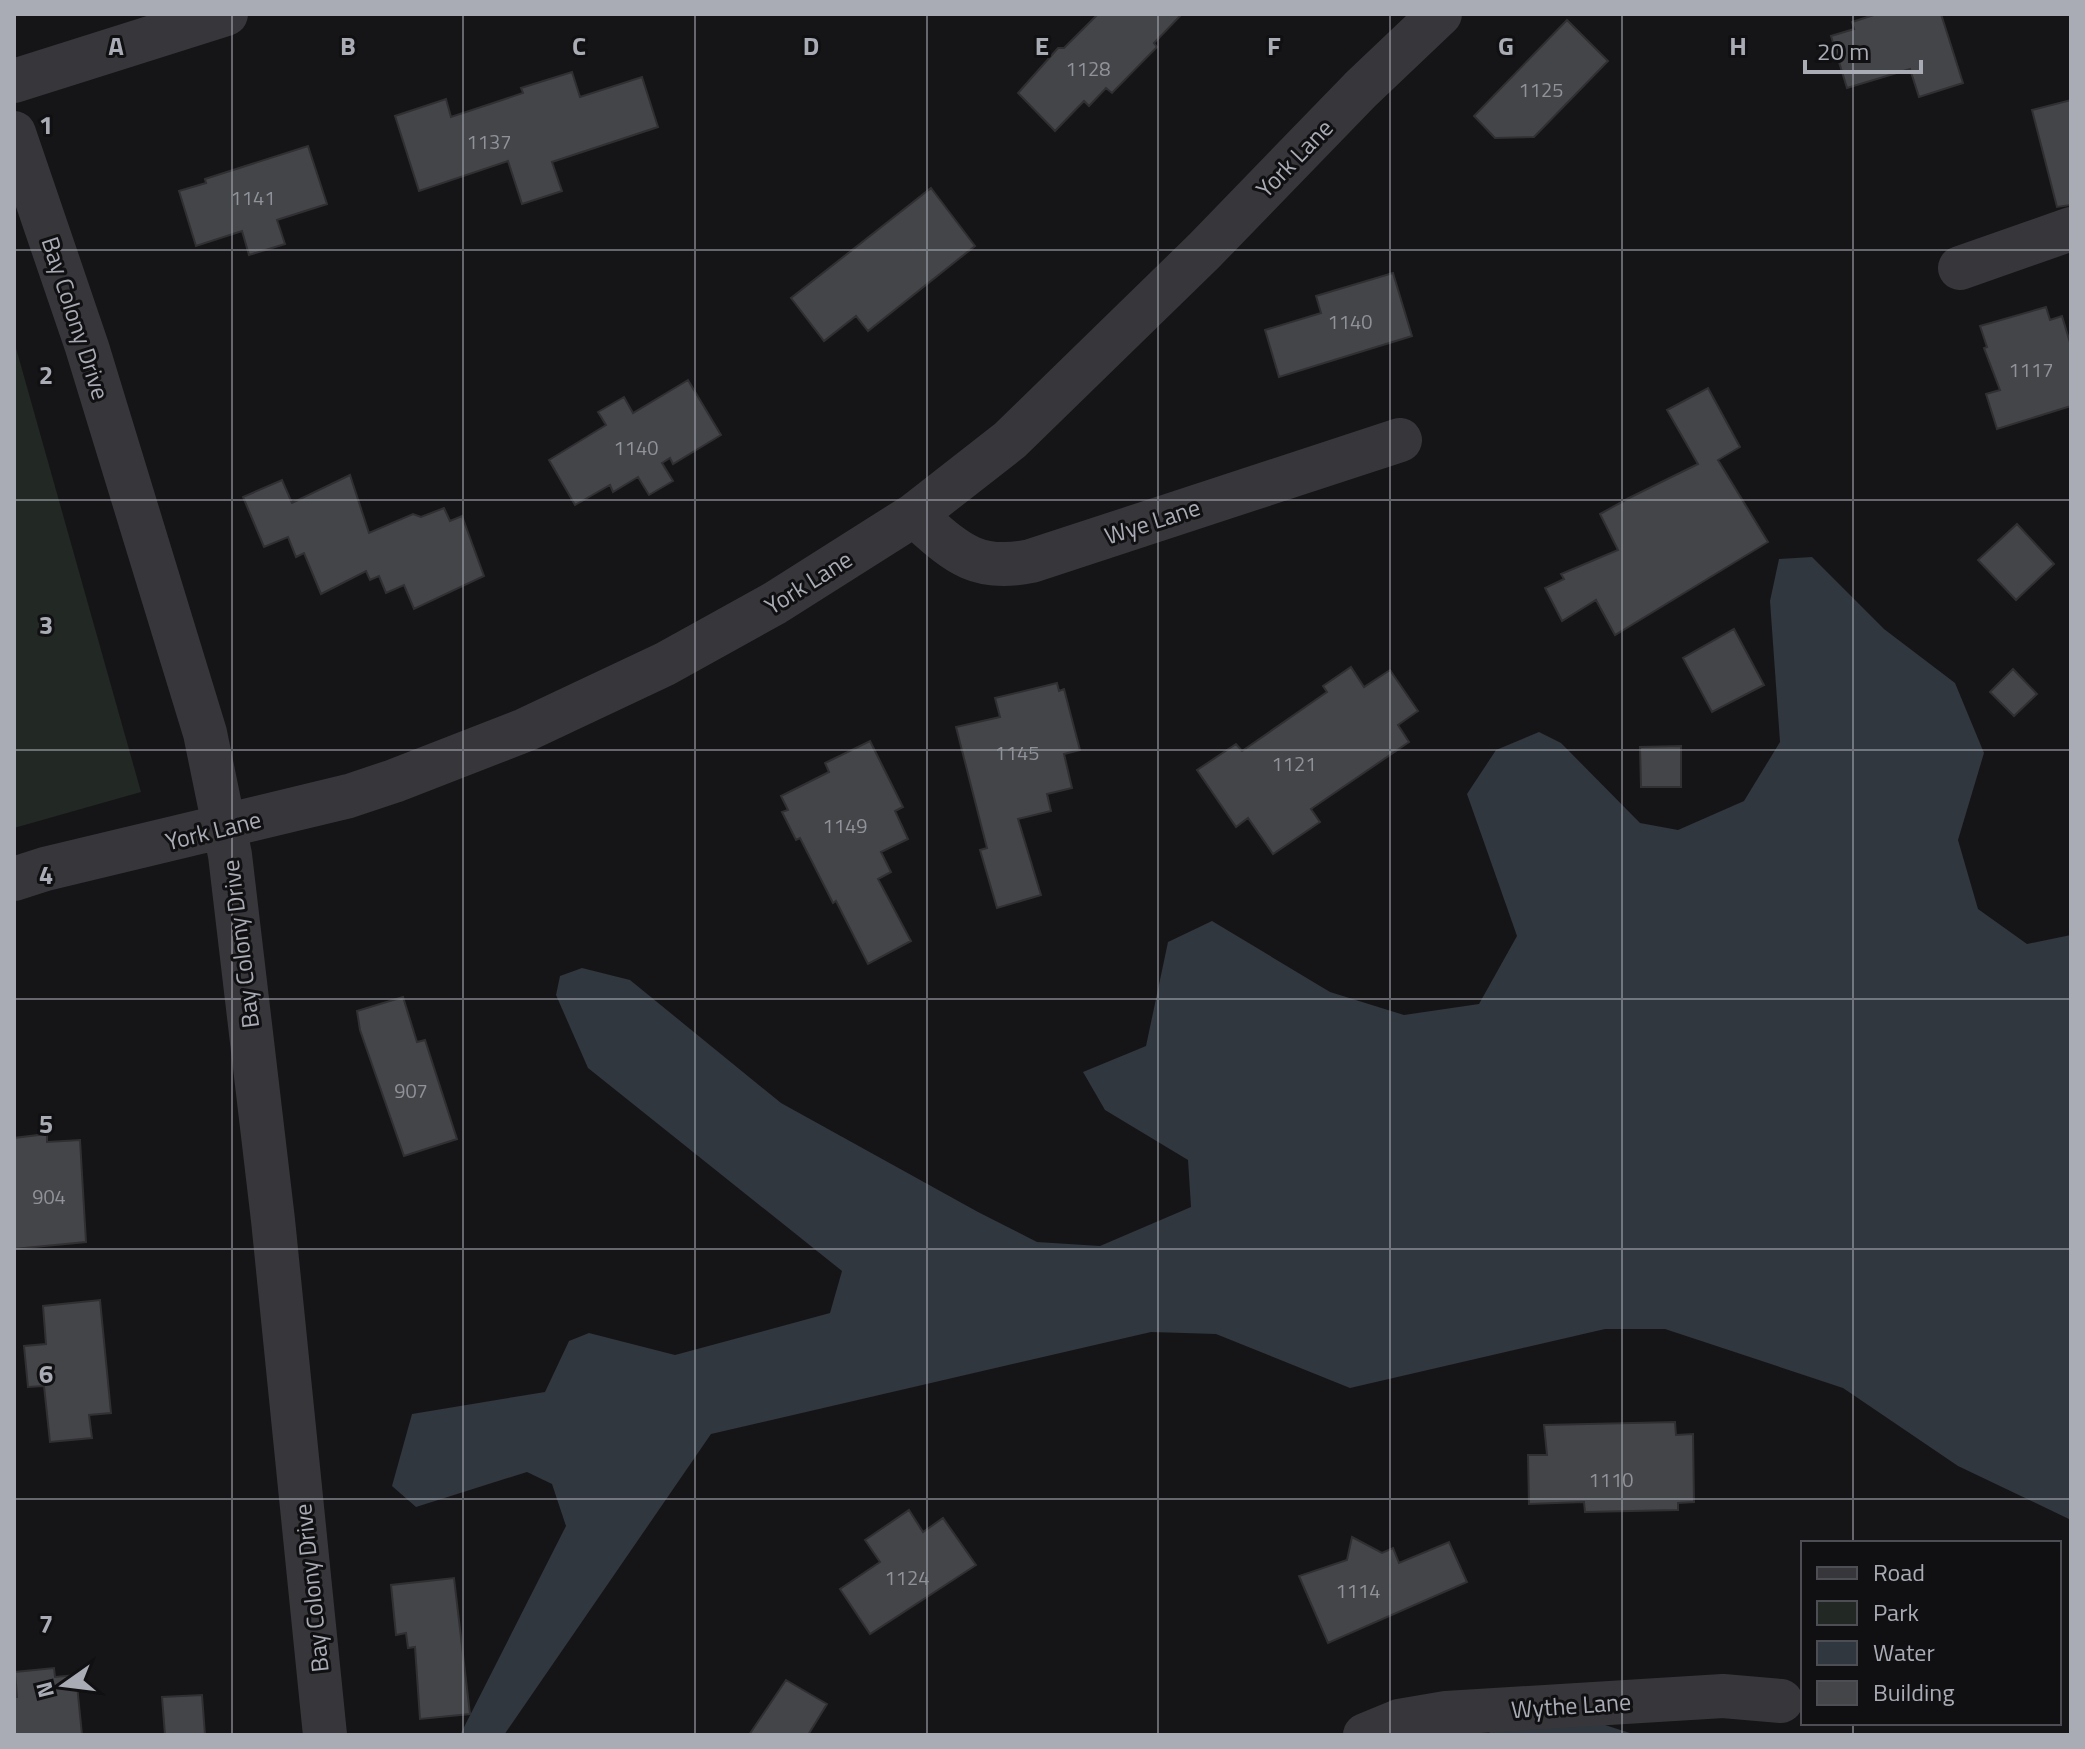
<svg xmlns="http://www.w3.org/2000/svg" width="2085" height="1749" font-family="'Titillium Web',sans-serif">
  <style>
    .green { fill: #222823 }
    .water { fill: #30373e }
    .building { fill: #444549; stroke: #302f32; stroke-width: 2 }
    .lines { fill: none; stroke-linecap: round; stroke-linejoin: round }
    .minor { stroke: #37373b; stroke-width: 44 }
    .grid { fill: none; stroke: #a9acb5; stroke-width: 2; stroke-opacity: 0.55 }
    .labels { text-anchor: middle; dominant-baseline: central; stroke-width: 6; stroke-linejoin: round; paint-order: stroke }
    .number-label { font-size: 20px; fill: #90929a }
    .street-label { font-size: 24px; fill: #a9acb5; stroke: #101012 }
    .grid-label { font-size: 26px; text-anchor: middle; font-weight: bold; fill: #a9acb5; stroke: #101012; stroke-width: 6; stroke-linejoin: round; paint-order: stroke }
  </style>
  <rect width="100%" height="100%" fill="#151517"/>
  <path class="green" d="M 14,341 L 141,792 L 14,828 Z"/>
  <path class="water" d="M 1812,557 L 1884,629 L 1955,683 L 1984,753 L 1958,840 L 1978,909 L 2027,944 L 2071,935 L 2071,1520 L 1958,1466 L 1843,1388 L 1665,1329 L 1605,1329 L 1350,1388 L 1216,1334 L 1151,1332 L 711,1434 L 504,1735 L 460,1735 L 566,1526 L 552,1484 L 527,1472 L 416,1507 L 392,1486 L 412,1414 L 545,1392 L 569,1341 L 589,1333 L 675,1355 L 830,1313 L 842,1271 L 588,1068 L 556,995 L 560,976 L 582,968 L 630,980 L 781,1103 L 978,1212 L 1037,1242 L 1100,1246 L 1191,1207 L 1188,1160 L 1105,1110 L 1083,1072 L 1146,1046 L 1168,942 L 1212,921 L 1330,992 L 1404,1015 L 1479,1004 L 1517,936 L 1467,794 L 1496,750 L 1539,732 L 1561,743 L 1640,823 L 1678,830 L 1744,801 L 1780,742 L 1770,601 L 1779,559 Z
    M 1574,1715 L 1636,1735 L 1488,1735 L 1495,1724 Z"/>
  <path class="building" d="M 1098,14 L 1182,14 L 1154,43 L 1157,47 L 1112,93 L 1106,88 L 1089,106 L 1084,101 L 1055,131 L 1018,93 L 1058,48 L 1064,48 Z
    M 1877,14 L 1941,14 L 1963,83 L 1919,97 L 1910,69 L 1847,88 L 1831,36 L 1854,29 L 1852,22 Z
    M 1567,20 L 1608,61 L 1534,137 L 1495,138 L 1474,116 Z
    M 572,72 L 580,97 L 642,77 L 658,127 L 552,162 L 562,191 L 522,204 L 508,161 L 419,191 L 395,116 L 446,99 L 451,117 L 523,93 L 521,88 Z
    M 2071,100 L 2071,205 L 2057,207 L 2032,110 Z
    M 308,146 L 327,204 L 277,220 L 285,244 L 249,255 L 242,231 L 196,246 L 179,191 L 206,183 L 205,179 Z
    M 931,188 L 975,246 L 868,331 L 856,316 L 824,341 L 791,298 Z
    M 1393,273 L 1412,336 L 1279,377 L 1265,330 L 1321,313 L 1316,296 Z
    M 2046,307 L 2050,320 L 2062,316 L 2071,346 L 2071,406 L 1997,429 L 1986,394 L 2000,390 L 1984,348 L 1987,347 L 1980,326 Z
    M 688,380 L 721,435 L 673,464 L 670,458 L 662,463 L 673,481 L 649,495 L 638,477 L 613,492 L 610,485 L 575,505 L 549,460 L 606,425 L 598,412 L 624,397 L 633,413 Z
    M 1708,388 L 1740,447 L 1718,460 L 1768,542 L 1615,635 L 1596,600 L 1562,621 L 1545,588 L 1564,579 L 1561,574 L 1618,550 L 1600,514 L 1629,498 L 1698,464 L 1667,410 Z
    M 350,475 L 369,533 L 413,514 L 421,517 L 444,508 L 450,521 L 462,516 L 484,576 L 414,609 L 404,585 L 386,593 L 379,576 L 370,580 L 366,571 L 321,594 L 304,553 L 296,557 L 288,537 L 264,547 L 243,497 L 282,480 L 292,503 Z
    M 2017,524 L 2054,564 L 2016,600 L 1978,560 Z
    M 1734,629 L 1764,685 L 1712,712 L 1683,658 Z
    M 1351,667 L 1364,687 L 1390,670 L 1418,711 L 1398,725 L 1409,742 L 1311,809 L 1320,822 L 1273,854 L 1248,818 L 1236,827 L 1197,770 L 1236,744 L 1242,751 L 1327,692 L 1323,686 Z
    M 2013,669 L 2037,694 L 2014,716 L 1990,692 Z
    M 1057,683 L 1059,691 L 1064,689 L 1080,750 L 1064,754 L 1072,788 L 1047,794 L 1051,811 L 1018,819 L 1041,895 L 997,908 L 980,850 L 987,848 L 956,727 L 1000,717 L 995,698 Z
    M 870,741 L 903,807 L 895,811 L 908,839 L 881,852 L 891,872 L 878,879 L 911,941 L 868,964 L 836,901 L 833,903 L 800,838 L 796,840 L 782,812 L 788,810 L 781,796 L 829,772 L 825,763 Z
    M 1681,746 L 1681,787 L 1641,787 L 1640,747 Z
    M 403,997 L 417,1042 L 425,1040 L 457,1139 L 404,1156 L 360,1030 L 357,1011 Z
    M 47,1134 L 47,1142 L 80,1140 L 86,1242 L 14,1249 L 14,1138 Z
    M 100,1300 L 111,1413 L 89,1415 L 92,1438 L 50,1442 L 44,1386 L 28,1387 L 24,1346 L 46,1344 L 43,1306 Z
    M 1675,1422 L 1676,1435 L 1693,1434 L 1694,1502 L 1678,1503 L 1678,1510 L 1585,1512 L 1584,1502 L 1529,1504 L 1528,1455 L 1547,1455 L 1544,1425 Z
    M 909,1510 L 923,1532 L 943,1518 L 976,1565 L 870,1634 L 840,1589 L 880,1562 L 865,1540 Z
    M 1352,1537 L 1382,1553 L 1393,1548 L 1399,1563 L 1449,1542 L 1467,1582 L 1328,1643 L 1299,1576 L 1347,1560 Z
    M 454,1578 L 470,1714 L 420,1719 L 415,1647 L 408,1648 L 406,1633 L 396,1635 L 391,1585 Z
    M 54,1668 L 55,1677 L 76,1675 L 82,1735 L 14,1735 L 14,1697 L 17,1697 L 15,1672 Z
    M 786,1680 L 827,1704 L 808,1735 L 749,1735 Z
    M 202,1695 L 205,1735 L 165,1735 L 162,1697 Z"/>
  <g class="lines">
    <path class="minor" d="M 14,81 L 226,14
      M 14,133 L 87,347 L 205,733 L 230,855 L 273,1220 L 325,1735
      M 1960,268 L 2071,229
      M 914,515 C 954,550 974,573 1031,561 L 1400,440
      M 14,879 L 45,869 L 349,796 L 394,781 L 525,730 L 665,664 L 775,603 L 914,515 L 1010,440 L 1204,251 L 1361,89 L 1440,14
      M 1365,1735 L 1399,1721 L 1446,1713 L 1723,1696 L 1781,1701"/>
  </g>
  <path class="grid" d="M 232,14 L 232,1735M 463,14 L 463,1735M 695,14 L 695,1735M 927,14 L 927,1735M 1158,14 L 1158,1735M 1390,14 L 1390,1735M 1622,14 L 1622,1735M 1853,14 L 1853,1543M 14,250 L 2071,250M 14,500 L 2071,500M 14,750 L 2071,750M 14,999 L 2071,999M 14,1249 L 2071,1249M 14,1499 L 2071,1499M 1853,1723 L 1853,1735"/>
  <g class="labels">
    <g class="number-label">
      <text x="1088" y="68">1128</text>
      <text x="1541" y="89">1125</text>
      <text x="489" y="141">1137</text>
      <text x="253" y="197">1141</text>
      <text x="1350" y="321">1140</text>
      <text x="2031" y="369">1117</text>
      <text x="636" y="447">1140</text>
      <text x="1017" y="752">1145</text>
      <text x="1294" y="763">1121</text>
      <text x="845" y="825">1149</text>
      <text x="411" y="1090">907</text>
      <text x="49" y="1196">904</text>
      <text x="1611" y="1479">1110</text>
      <text x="907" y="1577">1124</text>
      <text x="1358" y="1590">1114</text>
    </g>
    <g class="street-label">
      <text transform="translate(1294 158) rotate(-46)">York Lane</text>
      <text transform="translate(76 318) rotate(72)">Bay Colony Drive</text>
      <text transform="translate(1152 521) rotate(-18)">Wye Lane</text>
      <text transform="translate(808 582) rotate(-32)">York Lane</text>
      <text transform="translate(213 830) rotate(-14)">York Lane</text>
      <text transform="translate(240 944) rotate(-97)">Bay Colony Drive</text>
      <text transform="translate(311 1588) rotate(-96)">Bay Colony Drive</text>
      <text transform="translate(1571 1705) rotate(-4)">Wythe Lane</text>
    </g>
  </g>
  <g class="grid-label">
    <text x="116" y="55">A</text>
    <text x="348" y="55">B</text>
    <text x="579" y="55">C</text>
    <text x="811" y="55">D</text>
    <text x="1042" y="55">E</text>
    <text x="1274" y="55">F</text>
    <text x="1506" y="55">G</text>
    <text x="1738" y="55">H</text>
    <text x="46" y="134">1</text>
    <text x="46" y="384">2</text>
    <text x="46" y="634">3</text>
    <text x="46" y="884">4</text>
    <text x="46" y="1133">5</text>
    <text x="46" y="1383">6</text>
    <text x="46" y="1633">7</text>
  </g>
  <rect width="2085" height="1749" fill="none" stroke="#a9acb5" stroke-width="32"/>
  <rect x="1801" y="1541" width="260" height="184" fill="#101012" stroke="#4d4e53" stroke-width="2"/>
  <rect x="1817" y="1567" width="40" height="12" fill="#37373b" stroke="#4d4e53" stroke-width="2"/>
  <text x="1873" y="1581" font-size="24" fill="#a9acb5">Road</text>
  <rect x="1817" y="1601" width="40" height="24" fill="#222823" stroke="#4d4e53" stroke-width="2"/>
  <text x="1873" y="1621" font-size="24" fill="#a9acb5">Park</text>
  <rect x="1817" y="1641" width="40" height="24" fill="#30373e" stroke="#4d4e53" stroke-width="2"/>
  <text x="1873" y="1661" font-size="24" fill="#a9acb5">Water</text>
  <rect x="1817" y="1681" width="40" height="24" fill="#444549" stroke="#4d4e53" stroke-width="2"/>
  <text x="1873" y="1701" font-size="24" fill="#a9acb5">Building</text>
  <g transform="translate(64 1685) rotate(256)" stroke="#101012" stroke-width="6" paint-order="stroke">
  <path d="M0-6L14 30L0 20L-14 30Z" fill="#a9acb5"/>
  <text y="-12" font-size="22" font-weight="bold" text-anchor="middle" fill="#a9acb5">N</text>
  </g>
  <path d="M1805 60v12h116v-12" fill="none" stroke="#a9acb5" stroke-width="4"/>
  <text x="1817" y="60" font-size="24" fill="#a9acb5" stroke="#101012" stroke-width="6" paint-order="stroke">20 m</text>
</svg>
